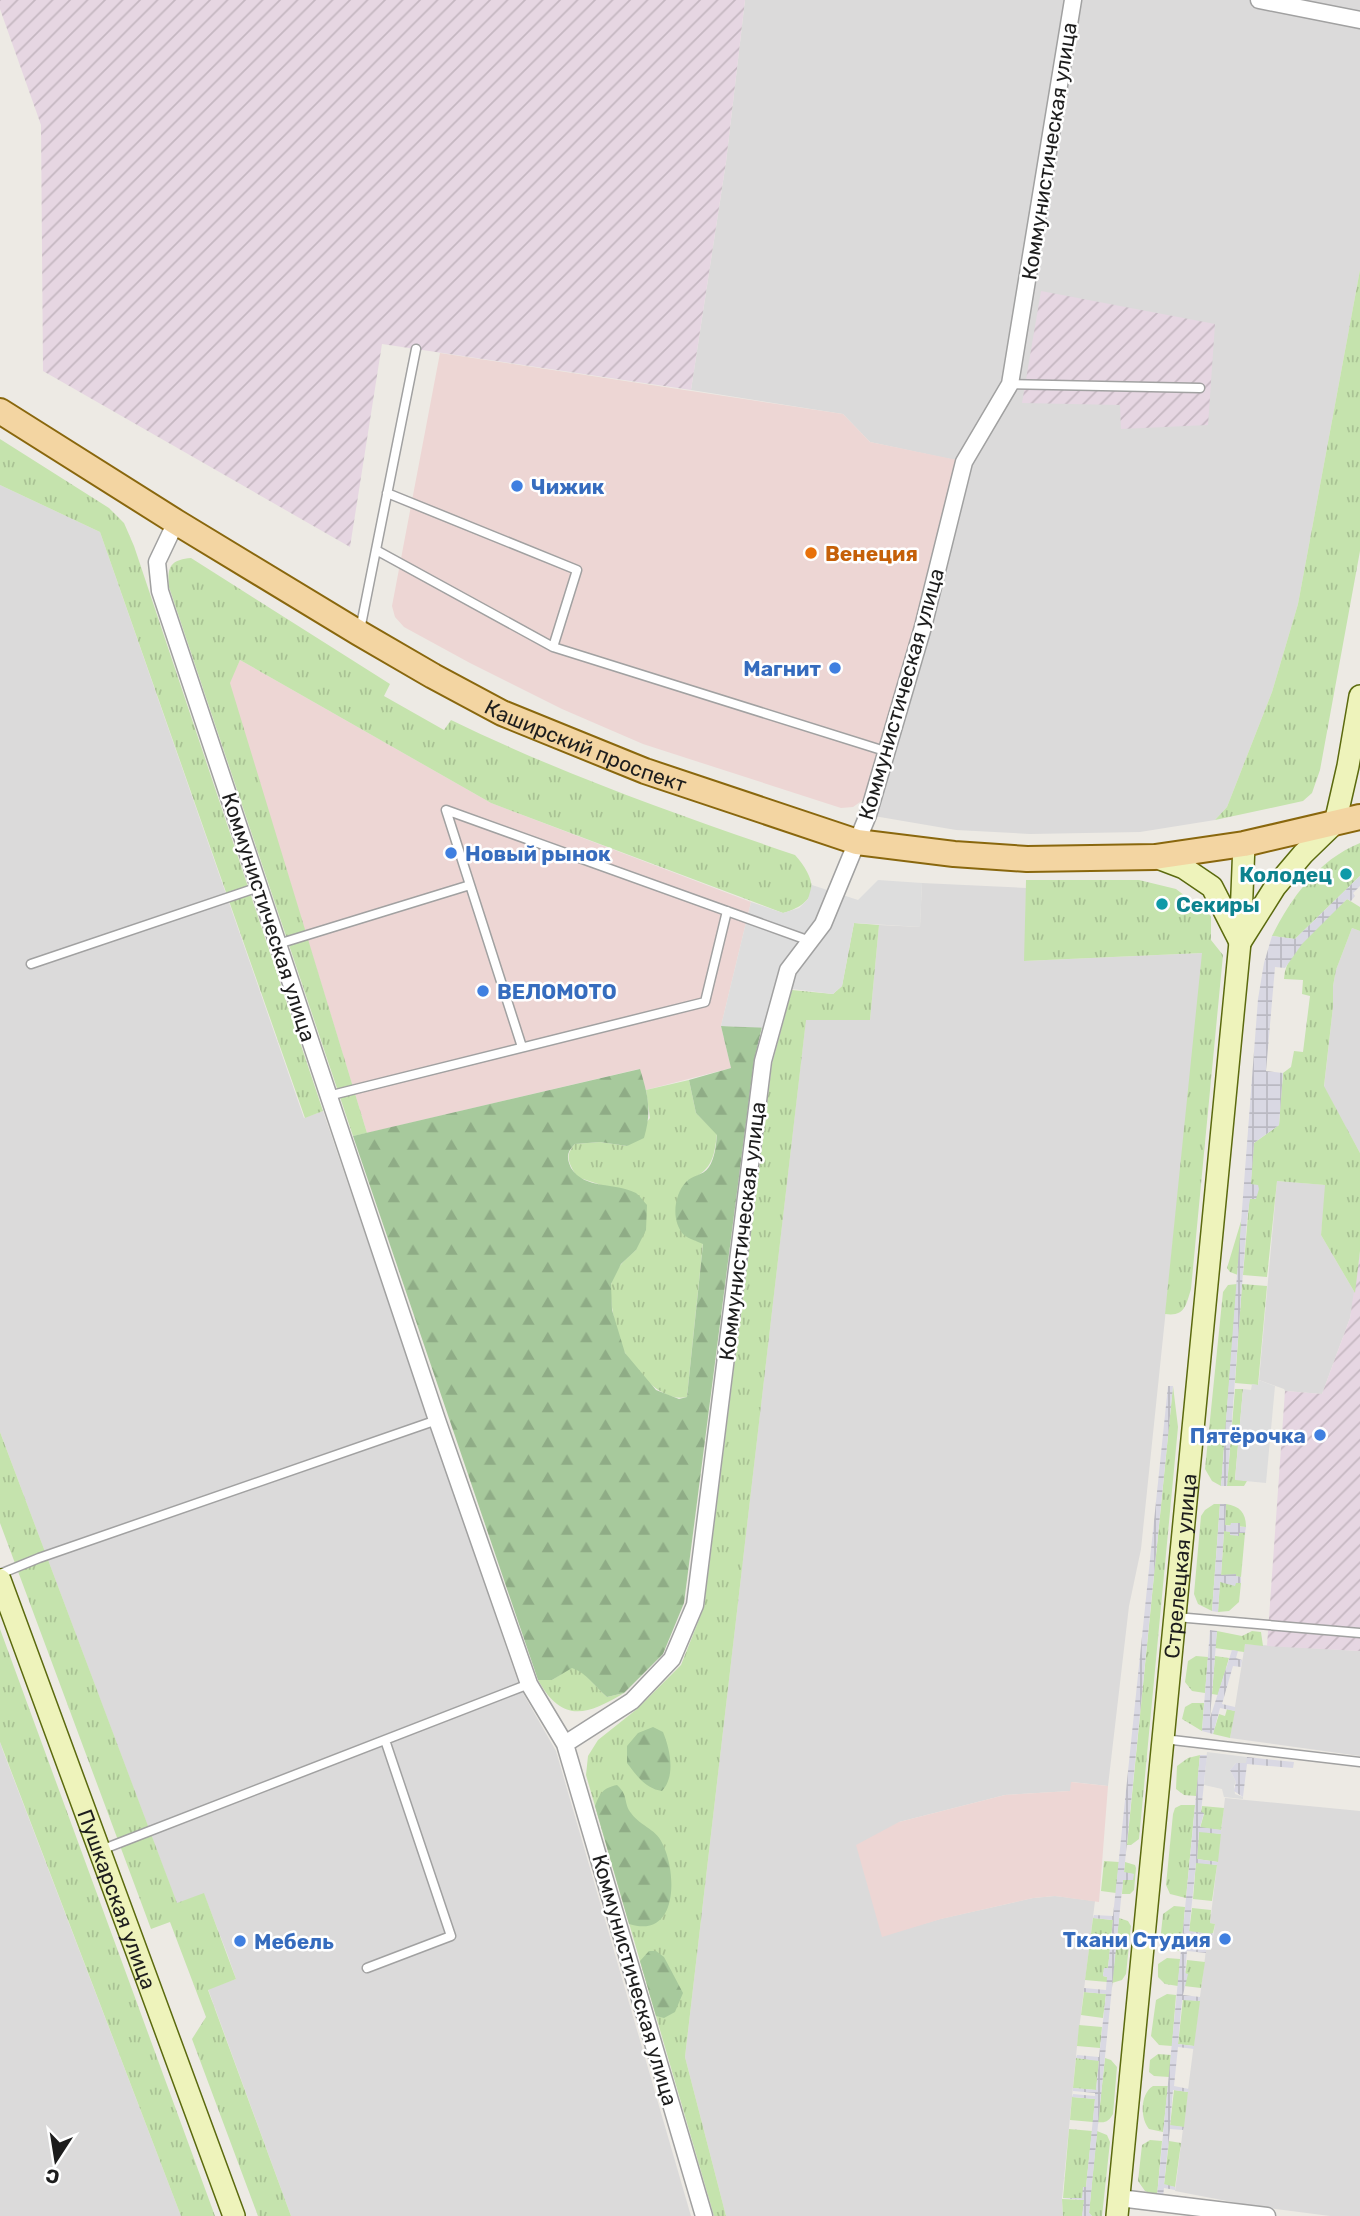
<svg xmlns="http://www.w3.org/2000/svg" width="1360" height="2216" font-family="Rubik,sans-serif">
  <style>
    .residential { fill: #dbdada }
    .commercial { fill: #edd6d4 }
    .industrial { fill: url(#industrial-furrows) }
    .grass { fill: url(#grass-tufts) }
    .forest { fill: url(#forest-firs) }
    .parking { fill: #ddd }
    .plaza { fill: url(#plaza-grid) }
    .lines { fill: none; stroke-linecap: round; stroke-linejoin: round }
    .service-casing { stroke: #a1a1a1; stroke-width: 11 }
    .minor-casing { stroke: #a1a1a1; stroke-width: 19 }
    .secondary-casing { stroke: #5b6a0e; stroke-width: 24 }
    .primary-casing { stroke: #89670d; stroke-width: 28 }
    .service { stroke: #fff; stroke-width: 8 }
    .minor { stroke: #fff; stroke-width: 16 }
    .secondary { stroke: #eef3bb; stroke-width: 21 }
    .primary { stroke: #f3d5a2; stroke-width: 24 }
    .shop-dot { fill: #3f7fe0; stroke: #fff; stroke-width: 2.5 }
    .food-dot { fill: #e8710a; stroke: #fff; stroke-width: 2.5 }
    .culture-dot { fill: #0f9aa8; stroke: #fff; stroke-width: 2.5 }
    .labels { text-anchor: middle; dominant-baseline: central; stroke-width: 5; stroke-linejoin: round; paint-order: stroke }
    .street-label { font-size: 21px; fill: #1d1d1d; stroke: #fff }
    .shop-label { font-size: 21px; font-weight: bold; fill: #366cbe; stroke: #fff; text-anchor: start }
    .food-label { font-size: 21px; font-weight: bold; fill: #c56008; stroke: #fff; text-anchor: start }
    .culture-label { font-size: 21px; font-weight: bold; fill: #0d838f; stroke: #fff; text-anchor: end }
  </style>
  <defs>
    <pattern id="industrial-furrows" width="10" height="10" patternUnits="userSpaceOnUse" patternTransform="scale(1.75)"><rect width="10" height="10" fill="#e6d6e2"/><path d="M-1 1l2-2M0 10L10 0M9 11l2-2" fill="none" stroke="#c5b7c1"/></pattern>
    <pattern id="grass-tufts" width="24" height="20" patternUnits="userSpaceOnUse" patternTransform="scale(1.75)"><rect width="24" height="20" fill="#c5e3ad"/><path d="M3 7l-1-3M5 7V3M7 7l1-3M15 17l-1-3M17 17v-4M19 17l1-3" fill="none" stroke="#a9c294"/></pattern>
    <pattern id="forest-firs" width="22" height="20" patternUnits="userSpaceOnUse" patternTransform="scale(1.75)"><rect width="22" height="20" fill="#a7c99c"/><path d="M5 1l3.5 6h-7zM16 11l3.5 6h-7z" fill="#8fac86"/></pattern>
    <pattern id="plaza-grid" width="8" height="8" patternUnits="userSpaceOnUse" patternTransform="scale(1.75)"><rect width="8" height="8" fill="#d9d8e3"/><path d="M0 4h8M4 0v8" fill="none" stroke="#bab9c2"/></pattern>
  </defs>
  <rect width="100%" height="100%" fill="#edeae4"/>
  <path class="residential" d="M 745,0 L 1360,0 L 1360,270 L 1298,604 L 1272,692 L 1227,807 L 1215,820 L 1140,832 L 1030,834 L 956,830 L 868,815 L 964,462 L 870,442 L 843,414 L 691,390 L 726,162 Z
    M 0,485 L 100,532 L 304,1118 L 323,1111 L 520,1688 L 556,1751 L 691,2216 L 291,2216 L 208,1989 L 236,1979 L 228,1956 L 204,1894 L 177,1904 L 0,1432 Z
    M 922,883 L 1026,888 L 1025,961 L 1203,953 L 1141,1549 L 1129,1606 L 1108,1786 L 1072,1782 L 1071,1791 L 1005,1795 L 899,1822 L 882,1936 L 940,1919 L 1033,1898 L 1055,1896 L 1095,1901 L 1077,2046 L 1062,2199 L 1063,2216 L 726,2216 L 685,2057 L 806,1019 L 870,1020 L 879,925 L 920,927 Z
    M 1352,928 L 1360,931 L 1360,1153 L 1324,1087 L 1333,1007 L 1333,986 L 1336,970 Z
    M 1277,1181 L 1326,1185 L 1321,1235 L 1355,1293 L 1350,1318 L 1322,1394 L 1285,1391 L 1284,1389 L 1259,1380 Z
    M 1245,1644 L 1360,1651 L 1360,1756 L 1230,1738 Z
    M 0,1742 L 3,1751 L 181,2216 L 0,2216 Z
    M 1225,1798 L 1360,1811 L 1360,2216 L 1330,2216 L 1253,2206 L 1175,2191 L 1206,1950 L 1211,1950 L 1215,1924 L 1210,1923 Z"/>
  <path class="commercial" d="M 440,353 L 843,414 L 870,442 L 957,460 L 911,639 L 863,800 L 853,807 L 841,808 L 643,744 L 562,709 L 470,663 L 404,627 L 395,617 L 392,606 Z
    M 240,660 L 491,803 L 751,902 L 721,1026 L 731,1068 L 646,1090 L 639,1069 L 367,1133 L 229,683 Z
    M 1071,1782 L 1108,1786 L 1099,1902 L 1055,1896 L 1033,1898 L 941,1919 L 882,1937 L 856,1845 L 899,1822 L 1005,1795 L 1070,1791 Z"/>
  <path class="industrial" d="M 0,0 L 745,0 L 726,162 L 691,390 L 382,344 L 350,547 L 43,371 L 41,125 L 0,9 Z
    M 1041,291 L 1215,324 L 1208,425 L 1121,429 L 1120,405 L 1022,403 Z
    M 1360,1251 L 1360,1651 L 1267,1646 L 1285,1391 L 1322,1394 L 1350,1318 Z"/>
  <path class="grass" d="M 1360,270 L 1360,551 L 1320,770 L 1312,793 L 1303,801 L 1215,820 L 1227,807 L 1272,692 L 1298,604 Z
    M 0,439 L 109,508 L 124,523 L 134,546 L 323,1111 L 305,1118 L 100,532 L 0,485 Z
    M 191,558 L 390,684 L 384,696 L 444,730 L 451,720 C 562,774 678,815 795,855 C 817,880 821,902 783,913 L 491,803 L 240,660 L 230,683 L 367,1133 L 353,1136 L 169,587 C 167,567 170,560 191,558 Z
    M 1360,843 L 1360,876 L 1295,939 L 1272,936 C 1291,898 1318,860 1360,843 Z
    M 1026,880 L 1139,880 L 1176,889 L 1211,916 L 1211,940 L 1223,955 L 1191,1289 C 1186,1305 1185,1317 1165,1314 L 1202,953 L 1024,961 Z
    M 1347,899 L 1360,907 L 1360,931 L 1352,928 L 1336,970 L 1333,986 L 1333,1007 L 1324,1086 L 1360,1153 L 1360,1251 L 1355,1293 L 1321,1235 L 1325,1185 L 1277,1181 L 1267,1277 L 1243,1275 L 1254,1143 L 1279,1125 L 1283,1073 L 1291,1067 L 1294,1051 L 1303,1052 L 1310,996 L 1302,994 L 1303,980 L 1284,979 C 1286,947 1325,920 1347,899 Z
    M 854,923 L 879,925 L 870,1020 L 806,1020 L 685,2057 L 726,2216 L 714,2216 L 586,1775 L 588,1756 L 598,1740 L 637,1709 L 681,1665 L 704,1607 L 772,1064 L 792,990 L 833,994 L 842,986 Z
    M 689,1080 L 696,1113 L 717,1134 C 714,1160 711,1171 687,1181 L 692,1239 L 703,1243 L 687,1397 C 663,1403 637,1373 625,1353 C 617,1339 609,1301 611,1285 C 613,1270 626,1259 636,1250 L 601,1185 L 577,1177 C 569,1163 564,1156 575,1144 L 600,1142 L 627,1146 L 650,1118 L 646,1090 Z
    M 1242,1218 L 1238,1275 L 1230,1272 L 1227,1268 Z
    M 1237,1284 L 1221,1486 L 1212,1481 L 1205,1469 L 1223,1292 L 1228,1285 Z
    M 1242,1284 L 1267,1286 L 1258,1385 L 1235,1383 Z
    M 1173,1386 L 1178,1427 L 1139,1839 L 1131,1845 L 1127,1845 Z
    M 1235,1389 L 1243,1389 L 1235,1479 L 1247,1481 L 1244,1486 L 1227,1486 Z
    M 0,1432 L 177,1903 L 204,1893 L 236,1979 L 208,1990 L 291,2216 L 258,2216 L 192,2039 L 206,2017 L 170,1922 L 151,1929 L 0,1523 Z
    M 1214,1504 L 1220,1504 L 1212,1611 L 1198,1604 L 1194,1594 L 1201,1516 L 1205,1510 Z
    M 1226,1504 C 1240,1506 1246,1513 1246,1527 L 1225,1525 Z
    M 1224,1531 L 1245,1533 L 1241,1577 L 1221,1575 Z
    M 1220,1581 L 1241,1583 L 1239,1602 L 1229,1611 L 1218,1612 Z
    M 0,1629 L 215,2216 L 181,2216 L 0,1742 Z
    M 1217,1631 L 1242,1636 L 1252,1631 L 1261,1632 L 1263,1646 L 1245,1644 L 1244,1652 L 1215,1648 Z
    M 1196,1656 L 1208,1657 L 1205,1693 L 1192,1691 L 1185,1682 L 1188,1661 Z
    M 1215,1656 L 1229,1658 L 1218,1695 L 1212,1694 Z
    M 572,1667 C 587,1672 595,1687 607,1697 L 624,1693 C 586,1716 562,1723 538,1680 L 552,1680 Z
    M 1192,1703 L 1204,1703 L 1202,1731 L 1182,1719 L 1185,1707 Z
    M 1227,1709 L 1235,1711 L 1230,1738 L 1213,1734 L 1219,1714 L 1225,1716 Z
    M 1200,1755 L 1196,1796 L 1184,1795 L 1176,1789 L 1177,1766 L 1188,1758 Z
    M 1181,1805 L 1195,1805 L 1186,1898 L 1170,1894 L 1166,1885 L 1173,1814 L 1175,1808 Z
    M 1202,1806 L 1224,1808 L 1221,1830 L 1200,1828 L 1204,1814 L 1201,1813 Z
    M 1199,1831 L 1221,1834 L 1218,1862 L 1197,1859 Z
    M 1104,1861 L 1119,1862 L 1116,1893 L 1101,1891 Z
    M 1125,1862 L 1135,1865 L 1136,1868 L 1134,1890 L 1130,1894 L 1122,1894 L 1123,1880 L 1133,1874 L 1124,1873 Z
    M 1196,1862 L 1217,1865 L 1212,1901 L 1193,1899 Z
    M 1174,1906 L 1185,1907 L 1181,1951 L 1168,1949 L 1160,1942 L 1163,1914 Z
    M 1192,1908 L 1211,1910 L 1210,1923 L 1215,1924 L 1213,1933 L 1210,1934 L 1189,1932 Z
    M 1093,1918 L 1113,1920 L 1108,1968 L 1104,1968 L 1103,1976 L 1107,1977 L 1107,1982 L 1085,1980 Z
    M 1119,1918 L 1128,1921 L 1131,1926 L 1126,1974 L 1122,1980 L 1112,1983 Z
    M 1167,1958 L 1180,1959 L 1178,1986 L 1165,1984 L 1158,1977 L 1158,1964 Z
    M 1187,1960 L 1205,1962 L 1201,1988 L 1184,1986 Z
    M 1084,1992 L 1106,1994 L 1103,2018 L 1081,2015 Z
    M 1167,1994 L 1176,1995 L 1172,2046 L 1159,2045 L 1151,2036 L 1156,2000 Z
    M 1183,1999 L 1200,2001 L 1194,2046 L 1178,2044 Z
    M 1079,2025 L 1102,2027 L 1100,2048 L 1077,2046 Z
    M 1158,2054 L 1171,2055 L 1169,2077 L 1154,2076 L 1149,2072 L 1150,2060 Z
    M 1076,2058 L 1099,2060 L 1096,2090 L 1073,2088 Z
    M 1105,2058 L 1111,2060 L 1117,2067 L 1113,2114 C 1109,2121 1106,2123 1098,2122 Z
    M 1153,2086 L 1168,2086 L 1163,2132 L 1149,2129 C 1140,2118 1140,2094 1153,2086 Z
    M 1174,2090 L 1188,2092 L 1184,2127 L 1170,2126 Z
    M 1072,2097 L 1095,2099 L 1093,2122 L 1070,2120 Z
    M 1069,2129 L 1092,2131 L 1086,2187 L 1082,2198 L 1063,2198 Z
    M 1097,2131 L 1107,2135 L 1110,2142 L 1102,2216 L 1092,2216 L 1089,2213 Z
    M 1150,2140 L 1162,2141 L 1157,2196 L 1145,2191 L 1138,2181 L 1142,2145 Z
    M 1169,2141 L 1181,2143 L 1175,2187 L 1164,2185 Z
    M 1062,2199 L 1085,2200 L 1082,2216 L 1063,2216 Z"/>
  <path class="forest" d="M 721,1026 L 762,1027 L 754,1060 L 684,1603 L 663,1654 L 624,1693 L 607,1697 C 595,1687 587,1673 572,1668 L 552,1680 L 538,1680 L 353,1136 L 640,1069 C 648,1095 652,1111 644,1138 L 627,1146 L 600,1142 L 575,1144 C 567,1152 566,1157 571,1168 C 585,1190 615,1182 636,1193 C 640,1196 644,1202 647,1205 L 646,1230 L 636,1250 L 621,1264 L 611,1284 L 612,1310 L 625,1353 L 656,1390 L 679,1399 L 687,1397 L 703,1244 C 697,1241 688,1239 683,1234 C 671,1220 674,1195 686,1182 C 692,1175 703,1176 709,1167 C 715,1158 716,1145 717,1135 L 696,1113 L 689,1080 L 731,1068 Z
    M 653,1727 L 663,1732 C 670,1749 676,1776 662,1791 C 646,1789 636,1775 627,1763 L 627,1746 L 638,1733 Z
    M 617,1785 C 629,1796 623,1803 631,1813 C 642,1828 657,1828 664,1847 C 677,1877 677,1939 629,1924 L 595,1806 C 600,1793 603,1788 617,1785 Z
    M 649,1951 L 656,1951 L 664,1957 L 683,1993 L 675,2012 L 664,2018 L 656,2016 L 640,1961 Z"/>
  <path class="parking" d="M 878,880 L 922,883 L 920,927 L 854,923 L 842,986 L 833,994 L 784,988 L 772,1028 L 721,1026 L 751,902 L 783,913 L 799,908 L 808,899 L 812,885 L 858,900 Z
    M 1259,1380 L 1275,1386 L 1266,1483 L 1235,1480 L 1243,1389 L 1251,1390 L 1252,1384 L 1258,1385 Z
    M 1207,1752 L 1247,1757 L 1247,1764 L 1236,1763 L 1230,1770 L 1236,1782 L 1234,1786 L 1235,1794 L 1243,1797 L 1243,1799 L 1224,1797 L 1222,1789 L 1204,1785 Z"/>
  <path class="plaza" d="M 1360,876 L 1360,886 L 1353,893 L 1355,896 L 1351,901 L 1347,899 L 1302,944 L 1285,968 L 1275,967 L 1266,1071 L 1283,1073 L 1279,1125 L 1254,1143 L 1251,1184 L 1258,1185 L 1259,1189 L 1256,1199 L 1250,1199 L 1247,1219 L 1227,1486 L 1221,1486 L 1258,999 L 1264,963 L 1272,936 L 1295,939 Z
    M 1168,1386 L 1173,1386 L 1124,1872 L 1134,1874 L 1133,1880 L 1123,1880 L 1089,2213 L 1092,2216 L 1082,2216 L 1084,2200 L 1063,2198 L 1082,2198 L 1083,2187 L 1086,2187 L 1095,2099 L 1072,2097 L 1073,2094 L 1095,2096 L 1095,2093 L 1073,2091 L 1073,2088 L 1096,2090 L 1099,2061 L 1076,2058 L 1077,2055 L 1099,2057 L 1106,1994 L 1084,1992 L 1084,1988 L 1106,1990 L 1107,1977 L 1103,1976 L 1104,1968 L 1108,1968 L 1113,1920 L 1093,1918 L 1094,1915 L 1113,1916 Z
    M 1220,1504 L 1226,1504 L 1225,1525 L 1230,1526 L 1231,1523 L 1240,1523 L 1240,1527 L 1246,1527 L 1245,1533 L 1239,1533 L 1239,1536 L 1230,1535 L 1230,1532 L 1224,1531 L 1221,1575 L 1236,1574 L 1236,1576 L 1241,1577 L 1241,1583 L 1236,1583 L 1235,1586 L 1220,1582 L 1218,1612 L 1212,1611 Z
    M 1210,1630 L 1217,1631 L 1210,1718 L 1232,1650 L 1238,1651 L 1236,1658 L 1242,1660 L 1241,1667 L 1233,1666 L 1222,1704 L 1235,1707 L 1235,1711 L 1220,1708 L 1213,1734 L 1202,1731 Z
    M 1200,1755 L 1207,1755 L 1201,1812 L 1204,1813 L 1200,1827 L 1221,1830 L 1221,1834 L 1199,1832 L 1197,1859 L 1218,1862 L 1217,1865 L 1196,1863 L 1189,1931 L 1210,1934 L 1213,1933 L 1212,1942 L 1209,1939 L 1189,1937 L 1188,1948 L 1206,1950 L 1206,1953 L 1187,1951 L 1185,1973 L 1188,1974 L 1183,1995 L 1200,1997 L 1200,2001 L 1182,2000 L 1178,2044 L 1194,2046 L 1194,2049 L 1178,2047 L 1174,2086 L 1189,2089 L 1188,2092 L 1173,2090 L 1170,2125 L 1184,2127 L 1183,2130 L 1170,2129 L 1164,2184 L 1175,2187 L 1175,2190 L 1164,2188 L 1163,2197 L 1157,2196 Z
    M 1247,1757 L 1294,1762 L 1293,1768 L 1247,1764 L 1243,1797 L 1234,1791 L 1236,1782 L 1230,1770 L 1236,1763 L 1246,1763 Z"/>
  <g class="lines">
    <g class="service-casing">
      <path id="service" d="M 1010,384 L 1200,388
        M 376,550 L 553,647 L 577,570 L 387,493
        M 360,630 L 416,349
        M 553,647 L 888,752
        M 278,944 L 470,885
        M 31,964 L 259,887
        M 522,1047 L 446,810 L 810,941
        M 328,1096 L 705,1002 L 727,911
        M 0,1574 L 39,1558 L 437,1420
        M 1176,1617 L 1360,1633
        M 1164,1739 L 1360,1762
        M 101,1850 L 529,1684
        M 367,1968 L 451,1936 L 385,1740"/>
    </g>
    <g class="minor-casing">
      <path id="minor" d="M 1259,0 L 1360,20
        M 176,522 L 157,562 L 160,591 L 437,1420 L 529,1684 L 565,1744 L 704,2216
        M 565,1744 L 632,1701 L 672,1659 L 695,1605 L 763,1061 L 788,970 L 823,924 L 868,815 L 923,627 L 964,462 L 1010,384 L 1073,0
        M 1119,2198 L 1267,2216"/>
    </g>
    <g class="secondary-casing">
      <g id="secondary">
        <path d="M 1155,857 L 1184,868 L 1212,887 L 1239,940"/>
        <path d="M 1241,941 L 1275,887 L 1303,854 L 1335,823 L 1348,766 L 1360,696"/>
        <path id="s1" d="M 0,1580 L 234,2216"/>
        <path id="s2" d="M 1117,2216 L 1240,942 L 1244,844"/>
      </g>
    </g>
    <g class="primary-casing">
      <g id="primary">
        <path id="s3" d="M 0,411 L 176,522 L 359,633 L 433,676 L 502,713 L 645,771 L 857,842 L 954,854 L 1027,859 L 1155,857 L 1244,844 L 1360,817"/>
      </g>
    </g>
    <use href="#service" class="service"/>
    <use href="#minor" class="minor"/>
    <use href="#secondary" class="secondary"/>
    <use href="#primary" class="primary"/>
  </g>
  <g class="shop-dot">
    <circle cx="517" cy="486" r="7"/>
    <circle cx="835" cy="668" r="7"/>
    <circle cx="451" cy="853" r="7"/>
    <circle cx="483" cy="991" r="7"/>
    <circle cx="1320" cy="1435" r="7"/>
    <circle cx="1225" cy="1939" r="7"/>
    <circle cx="240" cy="1941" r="7"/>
  </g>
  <circle class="food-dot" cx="811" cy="553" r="7"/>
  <g class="culture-dot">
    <circle cx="1346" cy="874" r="7"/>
    <circle cx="1162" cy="904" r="7"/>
  </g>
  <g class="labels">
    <g class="street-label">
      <text transform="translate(1049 151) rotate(-81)">Коммунистическая улица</text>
      <text transform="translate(901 694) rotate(-74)">Коммунистическая улица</text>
      <text stroke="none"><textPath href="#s3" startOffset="676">Каширский проспект</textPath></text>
      <text transform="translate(269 917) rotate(72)">Коммунистическая улица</text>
      <text transform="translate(742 1231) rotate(-83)">Коммунистическая улица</text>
      <text stroke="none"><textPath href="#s2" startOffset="653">Стрелецкая улица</textPath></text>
      <text stroke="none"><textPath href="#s1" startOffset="340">Пушкарская улица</textPath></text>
      <text transform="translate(635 1980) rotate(74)">Коммунистическая улица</text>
    </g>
    <g class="shop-label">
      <text x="531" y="486">Чижик</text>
      <text x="821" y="668" text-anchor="end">Магнит</text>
      <text x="465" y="853">Новый рынок</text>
      <text x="497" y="991">ВЕЛОМОТО</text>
      <text x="1306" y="1435" text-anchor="end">Пятёрочка</text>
      <text x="1211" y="1939" text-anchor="end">Ткани Студия</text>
      <text x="254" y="1941">Мебель</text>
    </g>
    <g class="food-label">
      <text x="825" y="553">Венеция</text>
    </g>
    <g class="culture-label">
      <text x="1332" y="874">Колодец</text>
      <text x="1176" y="904" text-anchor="start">Секиры</text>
    </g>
  </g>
  <g transform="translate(56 2160) rotate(192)" stroke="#ffffff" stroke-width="5" paint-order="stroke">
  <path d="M0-5L12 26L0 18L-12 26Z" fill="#1d1d1d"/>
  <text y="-10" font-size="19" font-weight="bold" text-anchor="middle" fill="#1d1d1d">С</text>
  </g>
</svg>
